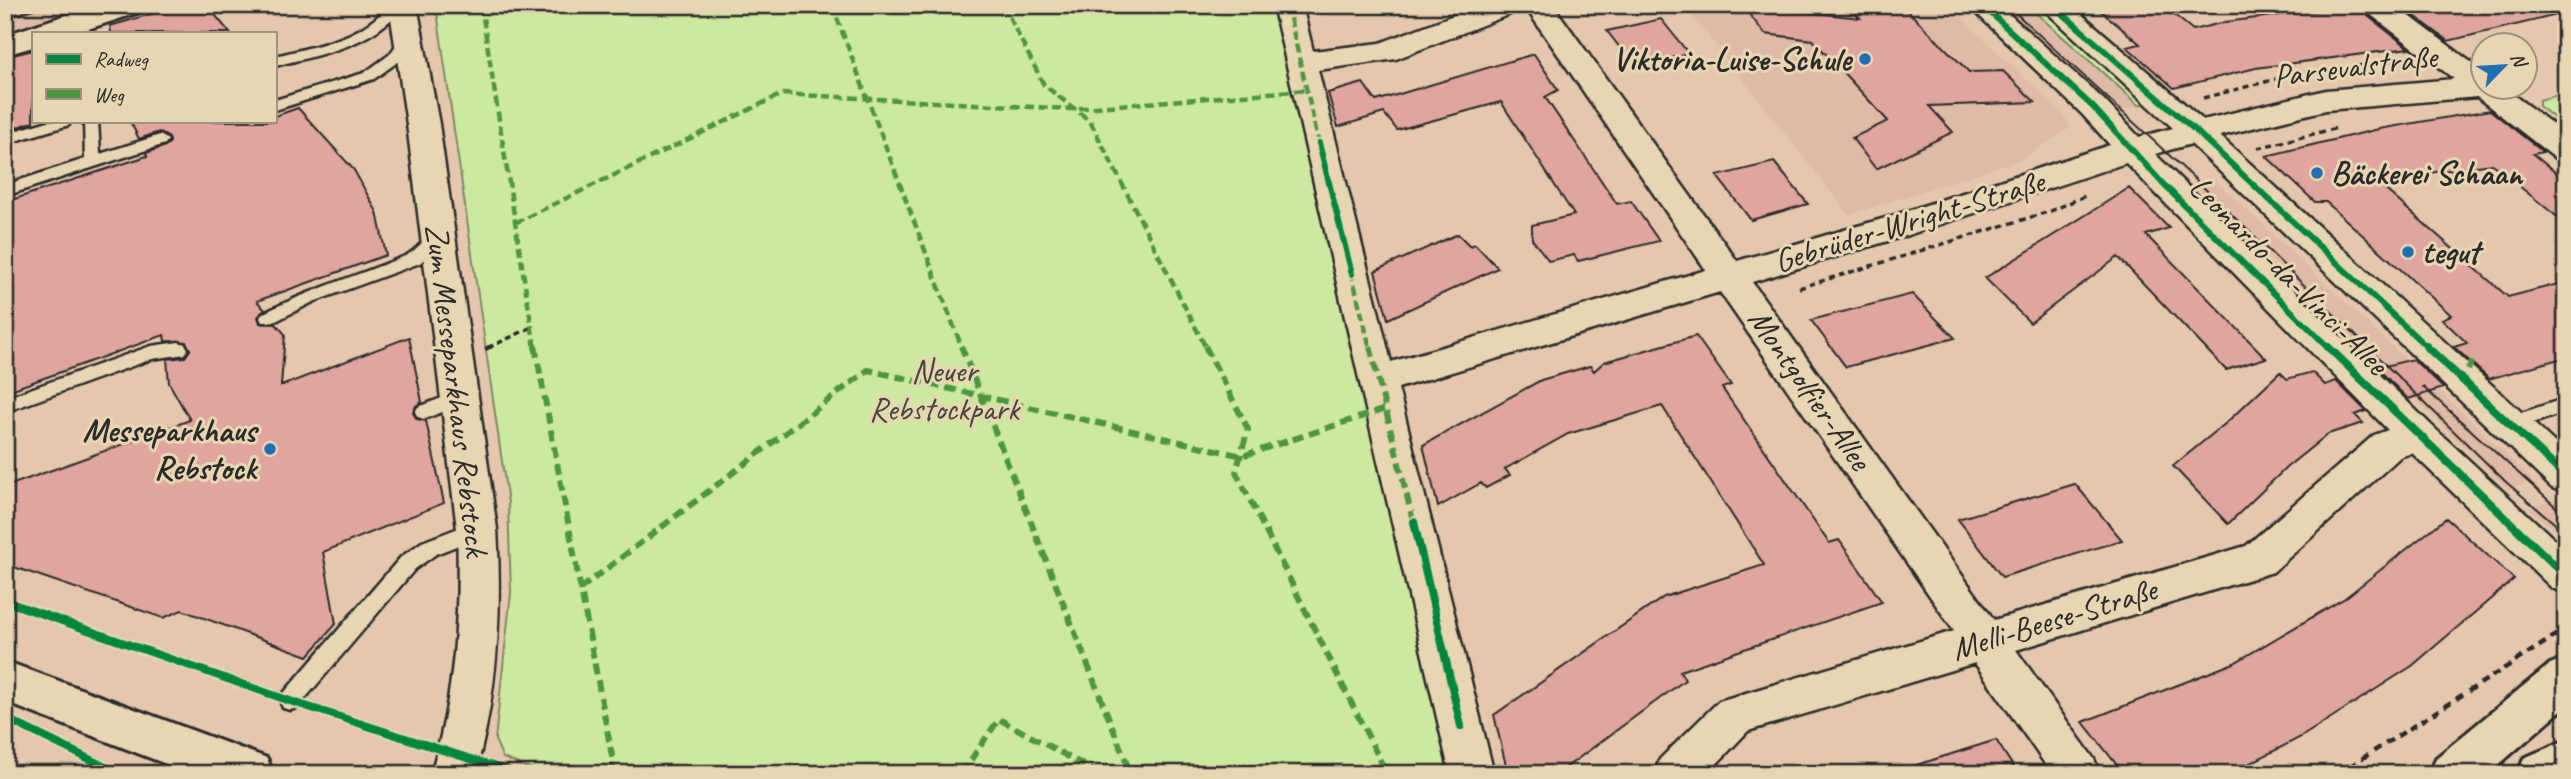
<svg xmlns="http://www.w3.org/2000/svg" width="2571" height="779" font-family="Caveat,sans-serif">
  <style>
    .built { fill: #dfbaa6 }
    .green { fill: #cde89f; stroke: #7c8a65; stroke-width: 2 }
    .building { fill: #dfa59e; stroke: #2b2b2b; stroke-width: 2 }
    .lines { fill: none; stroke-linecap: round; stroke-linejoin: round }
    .lane-casing { stroke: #2b2b2b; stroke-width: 5 }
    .street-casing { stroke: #2b2b2b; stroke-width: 5 }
    .secondary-casing { stroke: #2b2b2b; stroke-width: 6 }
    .path-far1 { stroke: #2b2b2b; stroke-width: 3.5; stroke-dasharray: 6 4.5; stroke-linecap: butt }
    .path { stroke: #2b2b2b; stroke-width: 4.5; stroke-dasharray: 8 6; stroke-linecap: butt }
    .lane { fill: #e8d6b3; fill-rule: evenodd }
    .street { fill: #e8d6b3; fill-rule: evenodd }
    .secondary { fill: #e8d6b3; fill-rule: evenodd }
    .tram { stroke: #2b2b2b; stroke-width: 2 }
    .quiet-far1 { stroke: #4d9640; stroke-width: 4.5; stroke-dasharray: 9 4.5; stroke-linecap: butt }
    .quiet { stroke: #4d9640; stroke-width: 6; stroke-dasharray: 11 6; stroke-linecap: butt }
    .cycleway-far1-casing { stroke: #e8d6b3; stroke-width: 10 }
    .cycleway-casing { stroke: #e8d6b3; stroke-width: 12 }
    .cycleway-far1 { stroke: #00873e; stroke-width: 6 }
    .cycleway { stroke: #00873e; stroke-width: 8 }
    .poi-dot { fill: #1f6fb2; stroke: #e8d6b3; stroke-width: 2.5 }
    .labels { text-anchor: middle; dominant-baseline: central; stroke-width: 6; stroke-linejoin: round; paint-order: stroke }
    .poi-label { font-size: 33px; font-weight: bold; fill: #2b2b2b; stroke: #e8d6b3; text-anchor: end }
    .street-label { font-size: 33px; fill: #2b2b2b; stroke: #e8d6b3 }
    .park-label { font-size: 33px; fill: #43473c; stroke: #e8d6b3 }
  </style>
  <rect width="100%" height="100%" fill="#e5c7ad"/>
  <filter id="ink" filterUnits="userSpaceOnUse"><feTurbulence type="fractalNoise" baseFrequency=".0143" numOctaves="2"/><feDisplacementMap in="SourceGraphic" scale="14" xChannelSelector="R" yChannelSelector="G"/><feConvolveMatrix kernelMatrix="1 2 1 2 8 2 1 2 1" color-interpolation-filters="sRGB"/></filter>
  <g filter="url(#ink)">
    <path class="built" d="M 5,5 L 89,5 L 5,31 Z
      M 1684,5 L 1948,5 L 2061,112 L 2071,127 L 2024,158 L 1849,215 Z
      M 2002,5 L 2027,5 L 2139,105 L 2117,112 Z
      M 2217,182 L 2363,319 L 2533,480 L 2509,490 L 2197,187 Z
      M 2555,499 L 2566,507 L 2566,538 L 2528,508 Z"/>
    <path class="green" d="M 436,5 L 1276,5 L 1451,774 L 544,774 L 503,758 L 495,740 L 511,593 L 508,503 Z
      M 2027,5 L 2039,5 L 2148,102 L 2139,105 Z
      M 2566,93 L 2566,127 L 2539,106 L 2539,100 Z"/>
    <path class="building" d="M 182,5 L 207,5 L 230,33 L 111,33 L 110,26 Z
      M 1742,5 L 1860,18 L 1848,5 L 1902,5 L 1969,72 L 2003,71 L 2035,102 L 1929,106 L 1953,132 L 1876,169 L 1852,138 L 1888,121 L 1813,40 L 1765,34 Z
      M 2094,5 L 2162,5 L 2193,30 L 2225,22 L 2360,5 L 2364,13 L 2409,48 L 2256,68 L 2174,88 L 2127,47 L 2140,44 Z
      M 2400,5 L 2555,5 L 2557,15 L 2448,41 Z
      M 1661,19 L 1689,54 L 1634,66 L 1607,31 Z
      M 33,50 L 33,122 L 5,131 L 5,57 Z
      M 1534,54 L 1558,90 L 1545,97 L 1617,204 L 1631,201 L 1659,241 L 1578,261 L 1574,255 L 1549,261 L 1532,239 L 1532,225 L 1574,215 L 1501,102 L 1397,130 L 1384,113 L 1338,127 L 1328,93 L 1363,83 L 1376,101 Z
      M 298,108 L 354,170 L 377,212 L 386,255 L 257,301 L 265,310 L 258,317 L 260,323 L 276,324 L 285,334 L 281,386 L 409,337 L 422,402 L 416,406 L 413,413 L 417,419 L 426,421 L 444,503 L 323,552 L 336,624 L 308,656 L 182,610 L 163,618 L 5,564 L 5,487 L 190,420 L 169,383 L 167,359 L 185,357 L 190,350 L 186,342 L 165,341 L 164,335 L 5,392 L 5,202 L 147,156 L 146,153 L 166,146 L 170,142 L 169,138 L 159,132 L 139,139 L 130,121 L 275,121 L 275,116 Z
      M 2490,110 L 2543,152 L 2533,154 L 2566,181 L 2566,224 L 2492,164 L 2428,173 L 2379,184 L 2508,297 L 2566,282 L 2566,357 L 2489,379 L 2454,347 L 2467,343 L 2442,319 L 2451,315 L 2326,202 L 2315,202 L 2266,156 L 2379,129 Z
      M 1774,162 L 1808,204 L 1751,220 L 1717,176 Z
      M 2129,188 L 2169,228 L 2146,235 L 2266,358 L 2226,370 L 2118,257 L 2030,323 L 1985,278 Z
      M 1458,234 L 1470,246 L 1475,244 L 1498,268 L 1388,319 L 1375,271 Z
      M 1912,294 L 1955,338 L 1846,367 L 1811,320 Z
      M 1696,336 L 1731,385 L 1722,388 L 1829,543 L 1839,540 L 1882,602 L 1680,671 L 1685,680 L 1557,774 L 1508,774 L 1494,715 L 1664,597 L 1764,565 L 1662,406 L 1568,434 L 1505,469 L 1510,475 L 1486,488 L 1481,483 L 1438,507 L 1423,445 L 1541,380 L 1590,366 L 1594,371 L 1604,362 Z
      M 2413,359 L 2443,388 L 2408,399 L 2377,368 Z
      M 2280,372 L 2287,379 L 2312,372 L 2325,385 L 2336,381 L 2366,411 L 2355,415 L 2363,423 L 2328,434 L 2287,467 L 2228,524 L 2173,466 L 2226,423 Z
      M 2075,484 L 2122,540 L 2002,577 L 1958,519 Z
      M 2446,518 L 2514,579 L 2412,666 L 2301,737 L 2229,774 L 2124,774 L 2083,722 L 2234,663 L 2345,598 Z
      M 1996,740 L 2018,774 L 1908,774 L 1907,768 Z"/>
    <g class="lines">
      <g class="lane-casing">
        <path id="lane" d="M 18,5 L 40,5 L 5,18 L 5,9 Z
          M 389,5 L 404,5 C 374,46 321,54 275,66 L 275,56 C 316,46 361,39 389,5 Z
          M 408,35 L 415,39 L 399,61 L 374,79 L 275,110 L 275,100 L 364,73 L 389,55 L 403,36 Z
          M 48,121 L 71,121 L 69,125 L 5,144 L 5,134 Z
          M 84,121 L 98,121 L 100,154 L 160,135 L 168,140 L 165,144 L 5,196 L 5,185 L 85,159 Z
          M 439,230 L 447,236 L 445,240 L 420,263 L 313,302 L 274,322 L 262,322 L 260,318 L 262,314 C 308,290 357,276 405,256 C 418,251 426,234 439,230 Z
          M 179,342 L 185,344 L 188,349 L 185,354 L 152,359 L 5,412 L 5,398 L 151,346 Z
          M 460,391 L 466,393 L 469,398 L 466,403 L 424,419 L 418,417 L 415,412 L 418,407 Z
          M 2566,398 L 2566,412 L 2509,431 L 2503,429 L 2500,424 L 2503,419 Z
          M 477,521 L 484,523 L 486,529 L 484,535 L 436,554 L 415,569 L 297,708 L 290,710 L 283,708 L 280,701 L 283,694 L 401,557 L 422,542 Z"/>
      </g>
      <g class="street-casing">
        <path id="street" d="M 389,5 L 417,5 L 439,124 L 497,529 C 502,612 498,693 475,774 L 431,774 C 455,693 460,613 457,529 L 407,124 Z
          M 1273,5 L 1302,5 L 1313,51 L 1380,43 L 1480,5 L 1522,5 L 1518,11 L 1396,59 L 1318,70 L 1391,362 L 1706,270 L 1524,5 L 1553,5 L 1737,261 L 1889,217 L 2110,145 L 2082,114 L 1968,5 L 1999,5 L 2104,100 L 2139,137 L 2173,128 L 2039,5 L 2071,5 L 2203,120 L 2326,90 L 2454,79 L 2366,11 L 2362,5 L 2395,5 L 2484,72 L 2484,88 L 2504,88 L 2566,134 L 2566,161 L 2555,158 L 2477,97 L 2326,110 L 2220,136 L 2566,453 L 2566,493 L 2552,488 L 2191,144 L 2155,154 L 2431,425 L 2566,550 L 2566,594 L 2552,588 L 2412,453 L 2400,457 L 2273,572 L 2016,650 L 2094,759 L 2100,774 L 2052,774 L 1975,663 L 1748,731 L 1707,774 L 1654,774 L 1660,759 L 1719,701 L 1954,631 L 1720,292 L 1398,388 L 1494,774 L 1450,774 ZM 2126,163 L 2388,430 L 2374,435 L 2246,546 L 1994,620 L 1752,282 L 1911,234 Z"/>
      </g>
      <g class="secondary-casing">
        <path id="secondary" d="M 97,5 L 144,5 L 140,12 L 76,33 L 33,33 L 33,47 L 5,55 L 5,35 Z
          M 2566,658 L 2566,706 L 2488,774 L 2430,774 L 2436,758 L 2550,664 Z
          M 5,661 L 267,758 L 273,774 L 192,774 L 5,702 Z
          M 2566,740 L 2566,774 L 2518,774 L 2524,758 Z"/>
      </g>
      <path class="path-far1" d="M 2203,98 L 2292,75 L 2404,60
        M 2258,148 L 2337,128
        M 1799,288 L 2051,211 L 2087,195
        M 488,348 L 532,327"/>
      <path class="path" d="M 485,349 L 492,346
        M 2338,774 L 2566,629"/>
      <use href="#lane" class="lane"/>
      <use href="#street" class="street"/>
      <use href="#secondary" class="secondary"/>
      <path class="tram" d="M 2007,5 L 2197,181 L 2506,482 L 2566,533
        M 2423,387 L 2566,516"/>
      <path class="quiet-far1" d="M 481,5 L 535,348
        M 832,5 L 962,348
        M 1003,5 L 1044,85 L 1090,121 L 1206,348
        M 1287,5 L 1320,148
        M 515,223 L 782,94 L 1071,109 L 1306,90
        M 1351,271 L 1370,348"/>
      <path class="quiet" d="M 535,346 L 612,756 L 613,774
        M 961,346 L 1131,774
        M 1205,346 L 1248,429 L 1236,472 L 1387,774
        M 1370,346 L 1415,529
        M 2468,370 L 2472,361
        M 580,589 L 868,370 L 1242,456 L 1385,409
        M 961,774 L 999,719 L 1100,774"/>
      <g class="cycleway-far1-casing">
        <path id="cycleway-far1" d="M 1982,5 L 2093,107 L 2164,185 L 2329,348
          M 2053,5 L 2197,132 L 2428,348
          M 1319,143 L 1352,274"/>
      </g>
      <g class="cycleway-casing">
        <path id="cycleway" d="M 2327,346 L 2566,576
          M 2426,346 L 2566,477
          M 1414,522 L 1461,726
          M 5,601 L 290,701 L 517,774
          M 5,718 L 120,774"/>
      </g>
      <use href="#cycleway-far1" class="cycleway-far1"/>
      <use href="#cycleway" class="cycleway"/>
    </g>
  </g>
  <g class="poi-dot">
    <circle cx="1865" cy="59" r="7"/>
    <circle cx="2317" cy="173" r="7"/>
    <circle cx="2408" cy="252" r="7"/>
    <circle cx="270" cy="449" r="7"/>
  </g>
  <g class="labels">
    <g class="poi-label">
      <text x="1851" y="59">Viktoria-Luise-Schule</text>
      <text x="2331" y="173" text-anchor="start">Bäckerei Schaan</text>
      <text x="2422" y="252" text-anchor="start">tegut</text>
      <text x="256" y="430">Messeparkhaus<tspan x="256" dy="38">Rebstock</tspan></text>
    </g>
    <g class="street-label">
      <text transform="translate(2355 66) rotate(-7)">Parsevalstraße</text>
      <text transform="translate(1909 221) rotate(-17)">Gebrüder-Wright-Straße</text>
      <text transform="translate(2289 275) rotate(45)">Leonardo-da-Vinci-Allee</text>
      <text transform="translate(1810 389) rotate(55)">Montgolfier-Allee</text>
      <text transform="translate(457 390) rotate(83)">Zum Messeparkhaus Rebstock</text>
      <text transform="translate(2054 619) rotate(-17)">Melli-Beese-Straße</text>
    </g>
    <g class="park-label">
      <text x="944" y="371">Neuer<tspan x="944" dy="38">Rebstockpark</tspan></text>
    </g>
  </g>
  <rect width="2571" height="779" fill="none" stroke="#e8d6b3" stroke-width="28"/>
  <rect x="14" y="14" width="2543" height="751" fill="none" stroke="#2b2b2b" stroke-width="2.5" filter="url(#ink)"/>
  <rect x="32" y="32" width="245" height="91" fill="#e8d6b3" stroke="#9c927d" stroke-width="2"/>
  <rect x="46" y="54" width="35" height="10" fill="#00873e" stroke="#9c927d" stroke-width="2"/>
  <text x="94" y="66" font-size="21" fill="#2b2b2b">Radweg</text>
  <rect x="46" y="89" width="35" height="10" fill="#4d9640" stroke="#9c927d" stroke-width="2"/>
  <text x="94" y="102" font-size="21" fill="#2b2b2b">Weg</text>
  <g transform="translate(2504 66) rotate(65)"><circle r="33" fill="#e8d6b3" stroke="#9c927d" stroke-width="2"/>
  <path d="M0-5L12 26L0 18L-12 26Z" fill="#1f6fb2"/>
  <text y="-10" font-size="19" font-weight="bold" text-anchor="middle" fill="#2b2b2b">N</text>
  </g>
</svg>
